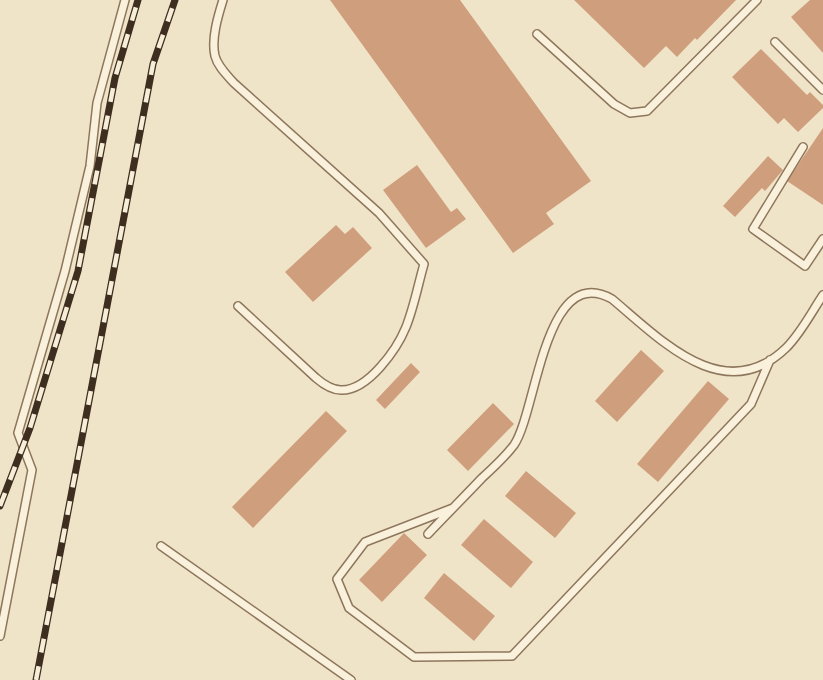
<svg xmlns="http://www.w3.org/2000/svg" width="823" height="680" font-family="'Roboto Serif',serif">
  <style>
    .building { fill: #cf9f7d }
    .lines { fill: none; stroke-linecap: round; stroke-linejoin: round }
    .lane-casing { stroke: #8d765c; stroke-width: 10 }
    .lane { stroke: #faf1dc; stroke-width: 7 }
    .rail-casing { stroke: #3d2e20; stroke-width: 7 }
    .rail { stroke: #f7eed8; stroke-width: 4.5; stroke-dasharray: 14; stroke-linecap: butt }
  </style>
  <rect width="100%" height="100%" fill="#f0e4c8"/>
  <path class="building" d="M 330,0 L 460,0 L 591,181 L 546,213 L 554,224 L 513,253 Z
    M 574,0 L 736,0 L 697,40 L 695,38 L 677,57 L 666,46 L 644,68 Z
    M 810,0 L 823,0 L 823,53 L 791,17 Z
    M 761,49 L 807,95 L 810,92 L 823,105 L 823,108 L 798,132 L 784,118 L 778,124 L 732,77 Z
    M 823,128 L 823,205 L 787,181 Z
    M 768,156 L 783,170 L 765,191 L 762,188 L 735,217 L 723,206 Z
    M 417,165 L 451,212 L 457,208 L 466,219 L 426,248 L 383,190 Z
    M 336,225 L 345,234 L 353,227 L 372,248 L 313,302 L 285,272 Z
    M 641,350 L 664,371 L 617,422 L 595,401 Z
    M 411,363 L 420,372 L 385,409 L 376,400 Z
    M 708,381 L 729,399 L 658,482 L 637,464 Z
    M 493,403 L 514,424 L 468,471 L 447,450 Z
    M 326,411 L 347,431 L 253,528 L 232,507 Z
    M 526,471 L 576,513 L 555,538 L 505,496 Z
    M 484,519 L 533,562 L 511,588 L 461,545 Z
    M 404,533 L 427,555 L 382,602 L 359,580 Z
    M 444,573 L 495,616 L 474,641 L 424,598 Z"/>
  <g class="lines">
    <g class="lane-casing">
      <path id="lane" d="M 223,0 C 218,16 211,39 215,56 C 218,67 227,75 234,83 L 379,213 L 424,264 C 418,285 414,307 406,327 C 397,349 368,391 341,390 C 332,390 323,384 316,378 L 238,306
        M 537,34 L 614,104 L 630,113 L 647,111 L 757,0
        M 775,42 L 823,90
        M 803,147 L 753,229 L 805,266 L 823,239
        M 453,508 L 365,542 L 337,579 L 349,608 L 414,657 L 512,656 L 751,404 L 770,360
        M 428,534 C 446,515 464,497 482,478 C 493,468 505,457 514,445 C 537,412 544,261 612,299 C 660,339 724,408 786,348 C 801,333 811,313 823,295
        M 161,546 L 351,680
        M 0,636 L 32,470 L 18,433 L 65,271 L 90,166 L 97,103 L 125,0"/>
    </g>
    <use href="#lane" class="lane"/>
    <g class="rail-casing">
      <path id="rail" d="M 0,506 L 30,428 L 78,271 L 115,78 L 138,0
        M 36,680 L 153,64 L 175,0"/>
    </g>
    <use href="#rail" class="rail"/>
  </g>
</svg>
